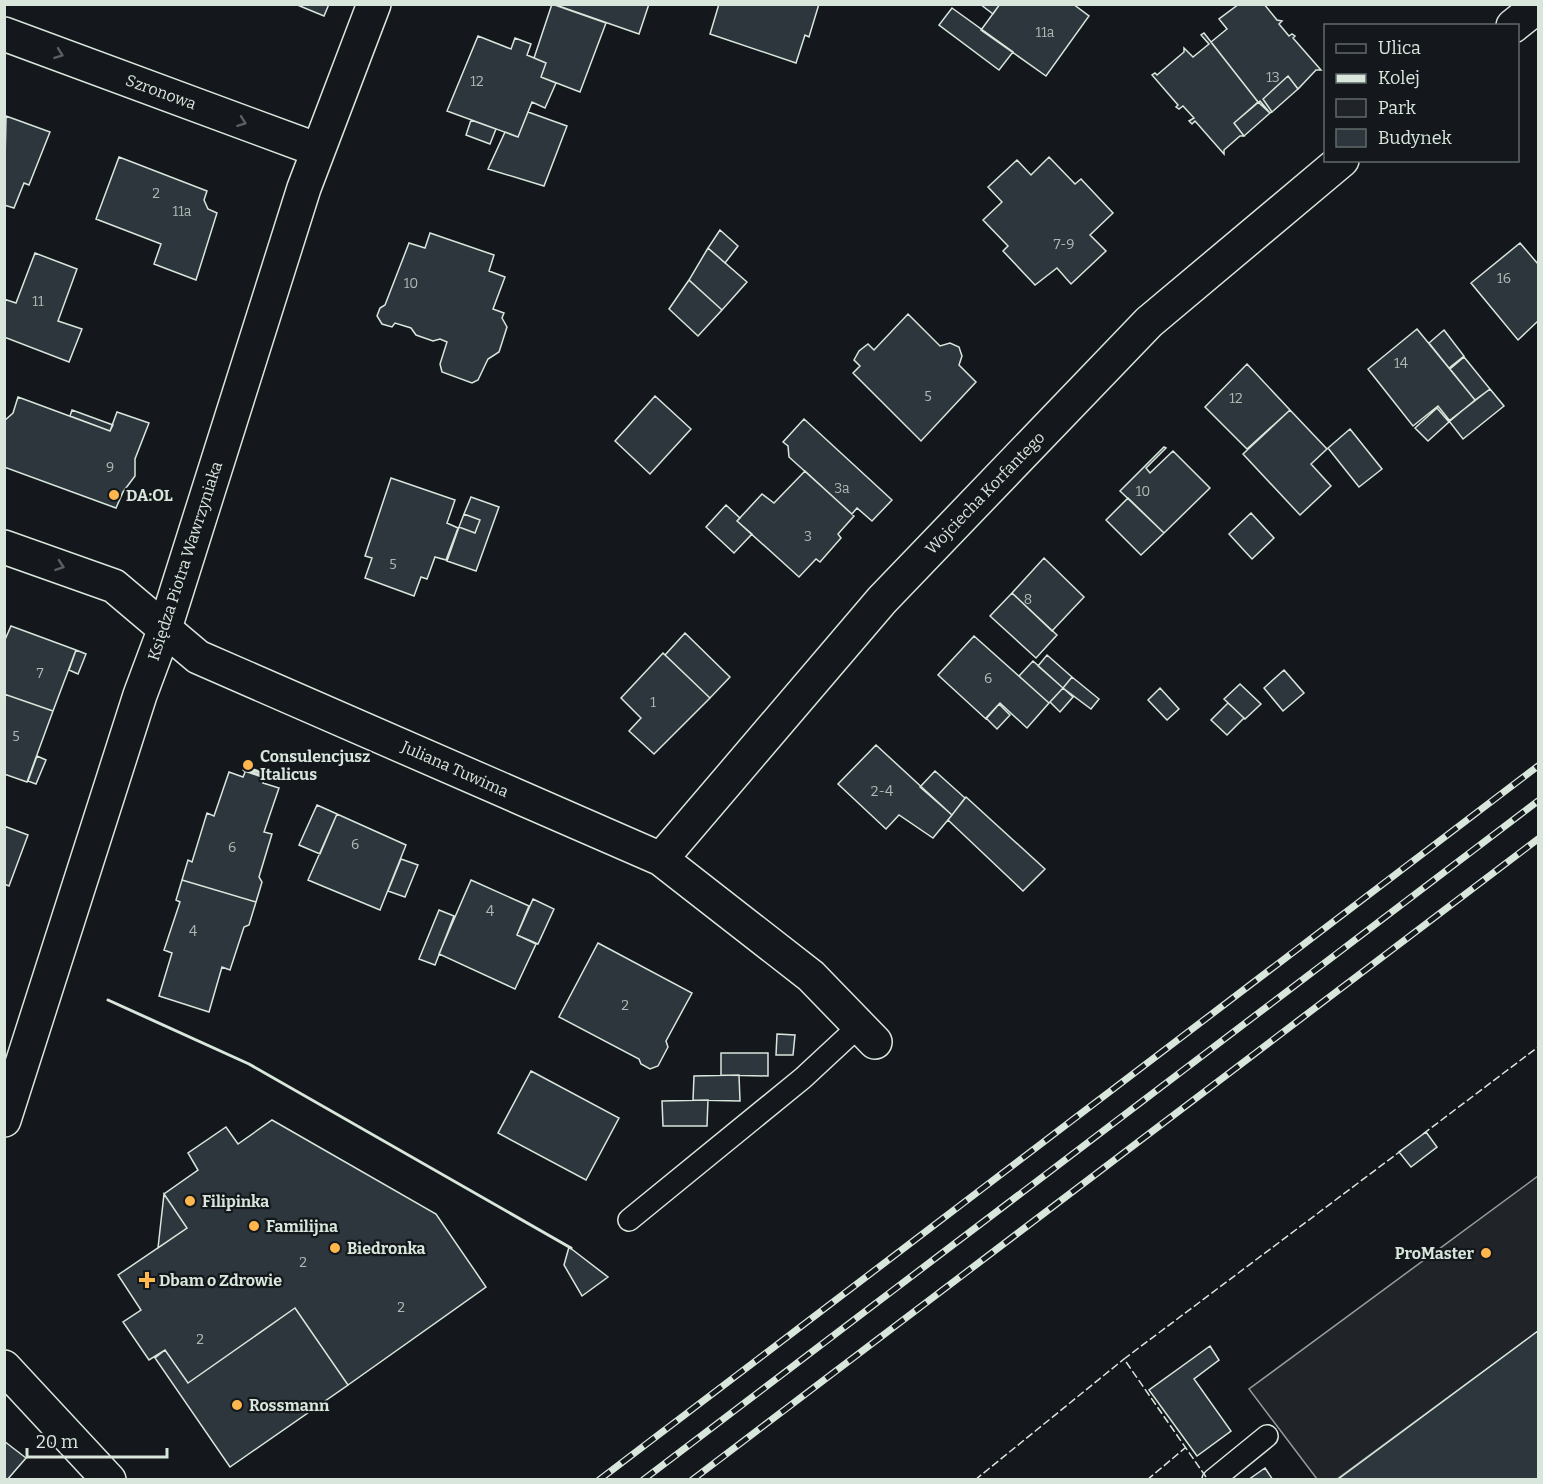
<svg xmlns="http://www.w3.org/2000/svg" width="1543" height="1484" font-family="Bitter,serif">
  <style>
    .green { fill: #202428; stroke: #939e99; stroke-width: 1.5 }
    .building { fill: #2c363c; stroke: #d8e6dc; stroke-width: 1.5 }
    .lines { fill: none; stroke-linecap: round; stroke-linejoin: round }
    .service-casing { stroke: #d8e6dc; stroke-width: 24 }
    .minor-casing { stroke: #d8e6dc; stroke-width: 36 }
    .tertiary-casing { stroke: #d8e6dc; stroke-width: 36 }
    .service { stroke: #14181c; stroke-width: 21 }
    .minor { stroke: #14181c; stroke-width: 33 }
    .tertiary { stroke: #14181c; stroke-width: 33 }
    .rail-casing { stroke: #d8e6dc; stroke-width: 7 }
    .rail { stroke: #14181c; stroke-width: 4.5; stroke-dasharray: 14; stroke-linecap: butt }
    .fence { stroke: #d8e6dc; stroke-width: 1.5; stroke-dasharray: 8 3; stroke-linecap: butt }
    .wall { stroke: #d8e6dc; stroke-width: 3 }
    .oneway { stroke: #59605f }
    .poi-dot { fill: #ffb74d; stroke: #14181c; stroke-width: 2 }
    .labels { text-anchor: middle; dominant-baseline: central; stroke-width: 4.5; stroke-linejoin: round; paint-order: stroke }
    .number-label { font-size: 14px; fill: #adbab4 }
    .street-label { font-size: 16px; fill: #d8e6dc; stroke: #14181c }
    .poi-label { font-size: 16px; font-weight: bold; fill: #d8e6dc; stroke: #14181c; text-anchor: start }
  </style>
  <rect width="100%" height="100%" fill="#14181c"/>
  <path class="green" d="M 1538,1176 L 1538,1331 L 1337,1479 L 1317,1479 L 1249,1389 Z"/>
  <path class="building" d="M 295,4 L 329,4 L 324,16 Z
    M 552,4 L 606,23 L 580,92 L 541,77 L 546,63 L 534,58 Z
    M 553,4 L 649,4 L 639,34 Z
    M 719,4 L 819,4 L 809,37 L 805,35 L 796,63 L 710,34 Z
    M 980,4 L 1000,4 L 993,14 Z
    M 1000,4 L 1073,4 L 1089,16 L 1046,76 L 981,30 Z
    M 1239,4 L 1264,4 L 1277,20 L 1282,21 L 1279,24 L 1289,36 L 1292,34 L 1295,36 L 1293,38 L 1321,70 L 1316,70 L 1298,89 L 1288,76 L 1263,99 L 1272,112 L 1270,113 L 1258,102 L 1211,42 L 1227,29 L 1219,19 Z
    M 952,8 L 1013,52 L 999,70 L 939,25 Z
    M 1204,33 L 1258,102 L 1234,123 L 1244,136 L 1240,136 L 1224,150 L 1224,154 L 1195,121 L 1192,124 L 1189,121 L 1194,118 L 1183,106 L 1179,109 L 1176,107 L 1178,105 L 1152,75 L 1155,73 L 1157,75 L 1184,52 L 1184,48 L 1193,57 L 1209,44 L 1201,35 Z
    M 478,36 L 511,49 L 515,38 L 531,44 L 527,55 L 546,63 L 541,77 L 556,83 L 545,108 L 532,102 L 518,137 L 447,111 Z
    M 1288,76 L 1298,89 L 1272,112 L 1263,99 Z
    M 1260,101 L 1270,113 L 1244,136 L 1234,123 Z
    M 528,112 L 567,126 L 544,186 L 488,169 L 505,132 L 518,137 Z
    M 6,116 L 50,132 L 29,185 L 24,183 L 14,208 L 4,205 Z
    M 471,120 L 496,129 L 490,144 L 466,135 Z
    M 119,157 L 207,191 L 204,200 L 208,209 L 217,213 L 196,280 L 154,264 L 161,244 L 96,219 Z
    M 1049,157 L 1075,184 L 1081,179 L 1113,213 L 1090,235 L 1106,251 L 1071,284 L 1057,268 L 1035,285 L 1003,251 L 1008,246 L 983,220 L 1002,202 L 988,187 L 1017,160 L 1031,175 Z
    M 720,230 L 738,246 L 725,263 L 708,248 Z
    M 430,233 L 494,255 L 489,271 L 505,277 L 493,309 L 504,313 L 502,318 L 507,327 L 499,352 L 488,359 L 478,380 L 472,383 L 442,372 L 440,364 L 447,342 L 440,339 L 433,341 L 416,335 L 411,328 L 395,323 L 392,327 L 382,324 L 377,316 L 380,308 L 385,305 L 409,243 L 425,248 Z
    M 1520,243 L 1538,264 L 1538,321 L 1518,340 L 1471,283 Z
    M 708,248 L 747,282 L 722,310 L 689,280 Z
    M 35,253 L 77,269 L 58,321 L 82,329 L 69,362 L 4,337 L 4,299 L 16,303 Z
    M 689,280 L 722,310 L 698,336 L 669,309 Z
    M 908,314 L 940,346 L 950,343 L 959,347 L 962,356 L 959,365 L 976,382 L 921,441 L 853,373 L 860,366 L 854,360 L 859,351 L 868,344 L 874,350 Z
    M 1417,329 L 1475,400 L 1450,421 L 1438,406 L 1413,426 L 1368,369 Z
    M 1444,330 L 1464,356 L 1449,368 L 1429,343 Z
    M 1464,357 L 1490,389 L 1475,400 L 1450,369 Z
    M 1247,364 L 1290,410 L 1247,449 L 1205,407 Z
    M 1490,389 L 1504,406 L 1463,439 L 1449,421 Z
    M 655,396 L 691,429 L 650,474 L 615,441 Z
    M 18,397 L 110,431 L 117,412 L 149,423 L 135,459 L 135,476 L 123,492 L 116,508 L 4,467 L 4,421 L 13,413 Z
    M 1437,408 L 1449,422 L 1428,441 L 1415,428 Z
    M 72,410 L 113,425 L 110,431 L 70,416 Z
    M 1290,410 L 1327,449 L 1311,464 L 1331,486 L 1300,515 L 1243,454 Z
    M 804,419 L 892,500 L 872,521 L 857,508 L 852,514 L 789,457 L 788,446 L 783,442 Z
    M 1350,429 L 1382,469 L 1359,487 L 1328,448 Z
    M 1164,447 L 1166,448 L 1146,468 L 1150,473 L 1173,451 L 1210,488 L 1164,533 L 1120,491 Z
    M 805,471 L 854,516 L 838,534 L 841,538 L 820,562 L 816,559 L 799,577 L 737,521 L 762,494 L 774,503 Z
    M 391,478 L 455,500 L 447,523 L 458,528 L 446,560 L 435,557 L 427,579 L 421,577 L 414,596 L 365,578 L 372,558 L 365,556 Z
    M 471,497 L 499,507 L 476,571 L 447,561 L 459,527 L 475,533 L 480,520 L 464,514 Z
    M 1128,498 L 1164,533 L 1141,555 L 1106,520 Z
    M 726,505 L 740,518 L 737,521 L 752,534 L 734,553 L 706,527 Z
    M 1251,513 L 1274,538 L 1252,559 L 1229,534 Z
    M 464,514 L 480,520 L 475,533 L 459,527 Z
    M 1044,558 L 1084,597 L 1052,631 L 1012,593 Z
    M 1012,593 L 1057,635 L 1036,658 L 990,616 Z
    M 11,626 L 76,650 L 53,711 L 4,694 L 4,642 Z
    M 685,633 L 730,677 L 710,698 L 665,655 Z
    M 974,636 L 1049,703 L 1027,728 L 1000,703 L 986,719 L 938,675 Z
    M 76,650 L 86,654 L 78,674 L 69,670 Z
    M 663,653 L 710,698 L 654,754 L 629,731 L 641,718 L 621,698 Z
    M 1047,655 L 1072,677 L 1063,688 L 1038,666 Z
    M 1033,661 L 1063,688 L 1049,703 L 1019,676 Z
    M 1284,670 L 1304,693 L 1283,711 L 1264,688 Z
    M 1072,677 L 1099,699 L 1091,709 L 1063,688 Z
    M 1240,684 L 1261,704 L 1245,719 L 1224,699 Z
    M 1063,688 L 1073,697 L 1060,712 L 1050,702 Z
    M 1160,688 L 1179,709 L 1167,720 L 1148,700 Z
    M 4,694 L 53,711 L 27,782 L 4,774 Z
    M 1228,703 L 1244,718 L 1227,735 L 1211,720 Z
    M 999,704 L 1010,715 L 997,729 L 986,718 Z
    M 876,745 L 952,815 L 933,838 L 899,815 L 886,829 L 838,784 Z
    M 37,756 L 46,760 L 36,784 L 28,781 Z
    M 246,770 L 266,777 L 263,783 L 279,788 L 264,832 L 272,834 L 259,877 L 262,882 L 256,902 L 182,880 L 188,860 L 192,862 L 207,813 L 214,816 L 229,772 L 243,777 Z
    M 935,771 L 965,798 L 952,815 L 920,787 Z
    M 966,797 L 1045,869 L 1023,891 L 948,820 Z
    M 317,805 L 337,814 L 320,854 L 299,845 Z
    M 337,814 L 406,845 L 380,910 L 308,880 Z
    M 4,826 L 28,835 L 9,886 L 4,884 Z
    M 401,859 L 418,865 L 405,897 L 388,891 Z
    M 182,880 L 256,902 L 249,925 L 244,927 L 230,970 L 222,967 L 209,1012 L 159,996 L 172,953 L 164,950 L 180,902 L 176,900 Z
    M 471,880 L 529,906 L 517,935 L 536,944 L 515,989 L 439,954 Z
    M 533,899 L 554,909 L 538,944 L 517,935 Z
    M 439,910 L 454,916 L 435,965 L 419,959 Z
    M 598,943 L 692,993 L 666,1041 L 668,1047 L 658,1066 L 650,1069 L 641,1064 L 639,1059 L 559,1017 Z
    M 777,1034 L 795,1035 L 793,1055 L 776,1055 Z
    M 721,1053 L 768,1053 L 768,1076 L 721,1075 Z
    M 531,1071 L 619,1118 L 586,1180 L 498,1133 Z
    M 739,1075 L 740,1101 L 693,1100 L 694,1076 Z
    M 708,1100 L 707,1126 L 663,1126 L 662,1101 Z
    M 272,1120 L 436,1214 L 486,1287 L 348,1385 L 295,1308 L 188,1383 L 165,1350 L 149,1360 L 123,1322 L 141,1310 L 118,1275 L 187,1228 L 164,1194 L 198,1170 L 188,1153 L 226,1127 L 238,1144 Z
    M 1426,1132 L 1437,1147 L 1411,1167 L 1399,1152 Z
    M 164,1194 L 187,1228 L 158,1248 Z
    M 569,1247 L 608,1277 L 582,1296 L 564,1265 Z
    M 295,1308 L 348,1385 L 230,1467 L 155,1358 L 165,1350 L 188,1383 Z
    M 1538,1331 L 1538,1480 L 1337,1480 Z
    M 1210,1346 L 1219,1360 L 1194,1379 L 1231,1431 L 1197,1456 L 1149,1390 Z
    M 4,1441 L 26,1458 L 7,1480 L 4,1480 Z
    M 1265,1468 L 1273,1480 L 1248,1480 Z"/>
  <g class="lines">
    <g class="service-casing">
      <path id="service" d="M 629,1220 L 803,1078 L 859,1026
        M 1213,1480 L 1267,1436"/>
    </g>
    <g class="minor-casing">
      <path id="minor" d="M 1513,26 L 1538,6
        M 4,34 L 318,150
        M 4,547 L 114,586 L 198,657 L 661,859 L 811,976 L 875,1042
        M 661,859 L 882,600 L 1149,322 L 1342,160
        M 4,1120 L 140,695 L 165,628 L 304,188 L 374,4"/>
    </g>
    <g class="tertiary-casing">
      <path id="tertiary" d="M 4,1367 L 109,1480"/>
    </g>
    <use href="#service" class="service"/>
    <use href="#minor" class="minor"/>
    <use href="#tertiary" class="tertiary"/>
    <g class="rail-casing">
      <path id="rail" d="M 599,1480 L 1538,766
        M 643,1480 L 1538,801
        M 692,1480 L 1538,839"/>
    </g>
    <use href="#rail" class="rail"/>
    <path class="fence" d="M 1423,1134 L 1538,1047
      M 1206,1477 L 1124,1359 L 1402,1150
      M 975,1480 L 1124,1359
      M 1147,1480 L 1185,1448"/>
    <path class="wall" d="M 245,767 L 268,775 L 267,778 L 244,770 Z
      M 108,1000 L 249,1064 L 571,1248"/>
  </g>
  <defs><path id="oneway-chevron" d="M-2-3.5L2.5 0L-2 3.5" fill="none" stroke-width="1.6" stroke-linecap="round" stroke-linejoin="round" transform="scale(1.5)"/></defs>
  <g class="oneway">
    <use href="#oneway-chevron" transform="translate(59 54) rotate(20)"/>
    <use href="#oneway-chevron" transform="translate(242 122) rotate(20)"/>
    <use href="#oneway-chevron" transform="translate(60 566) rotate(19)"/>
  </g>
  <g class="poi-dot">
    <circle cx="114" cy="495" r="6"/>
    <circle cx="248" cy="765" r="6"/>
    <circle cx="190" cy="1201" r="6"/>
    <circle cx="254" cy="1226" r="6"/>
    <circle cx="335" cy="1248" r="6"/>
    <circle cx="1486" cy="1253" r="6"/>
    <path d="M144 1271h6v6h6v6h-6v6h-6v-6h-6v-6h6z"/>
    <circle cx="237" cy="1405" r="6"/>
  </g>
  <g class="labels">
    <g class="number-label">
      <text x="1045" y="32">11a</text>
      <text x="1273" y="77">13</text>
      <text x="477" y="81">12</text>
      <text x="156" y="193">2</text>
      <text x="182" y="211">11a</text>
      <text x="1064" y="244">7-9</text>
      <text x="1504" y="278">16</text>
      <text x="411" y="283">10</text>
      <text x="38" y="301">11</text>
      <text x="1401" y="363">14</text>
      <text x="928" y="396">5</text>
      <text x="1236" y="398">12</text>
      <text x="110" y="467">9</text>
      <text x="842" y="488">3a</text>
      <text x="1143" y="491">10</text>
      <text x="808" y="536">3</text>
      <text x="393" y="564">5</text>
      <text x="1028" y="599">8</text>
      <text x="40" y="673">7</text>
      <text x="988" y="678">6</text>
      <text x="653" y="702">1</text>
      <text x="16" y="736">5</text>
      <text x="882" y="791">2-4</text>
      <text x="355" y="844">6</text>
      <text x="232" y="847">6</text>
      <text x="490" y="911">4</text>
      <text x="193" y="931">4</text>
      <text x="625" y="1005">2</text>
      <text x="303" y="1262">2</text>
      <text x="401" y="1307">2</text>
      <text x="200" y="1339">2</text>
    </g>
    <g class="street-label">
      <text transform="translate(161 92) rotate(20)">Szronowa</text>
      <text transform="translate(985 493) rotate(-46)">Wojciecha Korfantego</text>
      <text transform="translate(185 561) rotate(-72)">Księdza Piotra Wawrzyniaka</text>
      <text transform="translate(455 769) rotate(24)">Juliana Tuwima</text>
    </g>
    <g class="poi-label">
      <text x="126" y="495">DA:OL</text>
      <text x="260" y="756">Consulencjusz<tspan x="260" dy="18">Italicus</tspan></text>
      <text x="202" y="1201">Filipinka</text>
      <text x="266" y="1226">Familijna</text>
      <text x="347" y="1248">Biedronka</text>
      <text x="1474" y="1253" text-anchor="end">ProMaster</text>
      <text x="159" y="1280">Dbam o Zdrowie</text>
      <text x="249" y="1405">Rossmann</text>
    </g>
  </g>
  <rect width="1543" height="1484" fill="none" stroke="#d8e6dc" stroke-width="12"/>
  <rect x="1324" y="24" width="195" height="138" fill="#14181c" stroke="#626a69" stroke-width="1.5"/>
  <rect x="1336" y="44" width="30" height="9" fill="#14181c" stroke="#626a69" stroke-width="1.5"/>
  <text x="1378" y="54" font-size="18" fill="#d8e6dc">Ulica</text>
  <rect x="1336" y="74" width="30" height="9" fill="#d8e6dc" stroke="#626a69" stroke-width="1.5"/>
  <text x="1378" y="84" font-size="18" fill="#d8e6dc">Kolej</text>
  <rect x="1336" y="99" width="30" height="18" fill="#202428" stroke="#626a69" stroke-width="1.5"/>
  <text x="1378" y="114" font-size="18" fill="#d8e6dc">Park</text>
  <rect x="1336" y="129" width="30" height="18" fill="#2c363c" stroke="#626a69" stroke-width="1.5"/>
  <text x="1378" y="144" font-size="18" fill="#d8e6dc">Budynek</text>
  <path d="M27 1448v9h140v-9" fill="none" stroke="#d8e6dc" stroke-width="3"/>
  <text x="36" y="1448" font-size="18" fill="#d8e6dc" stroke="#14181c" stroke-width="4.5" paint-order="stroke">20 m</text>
</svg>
